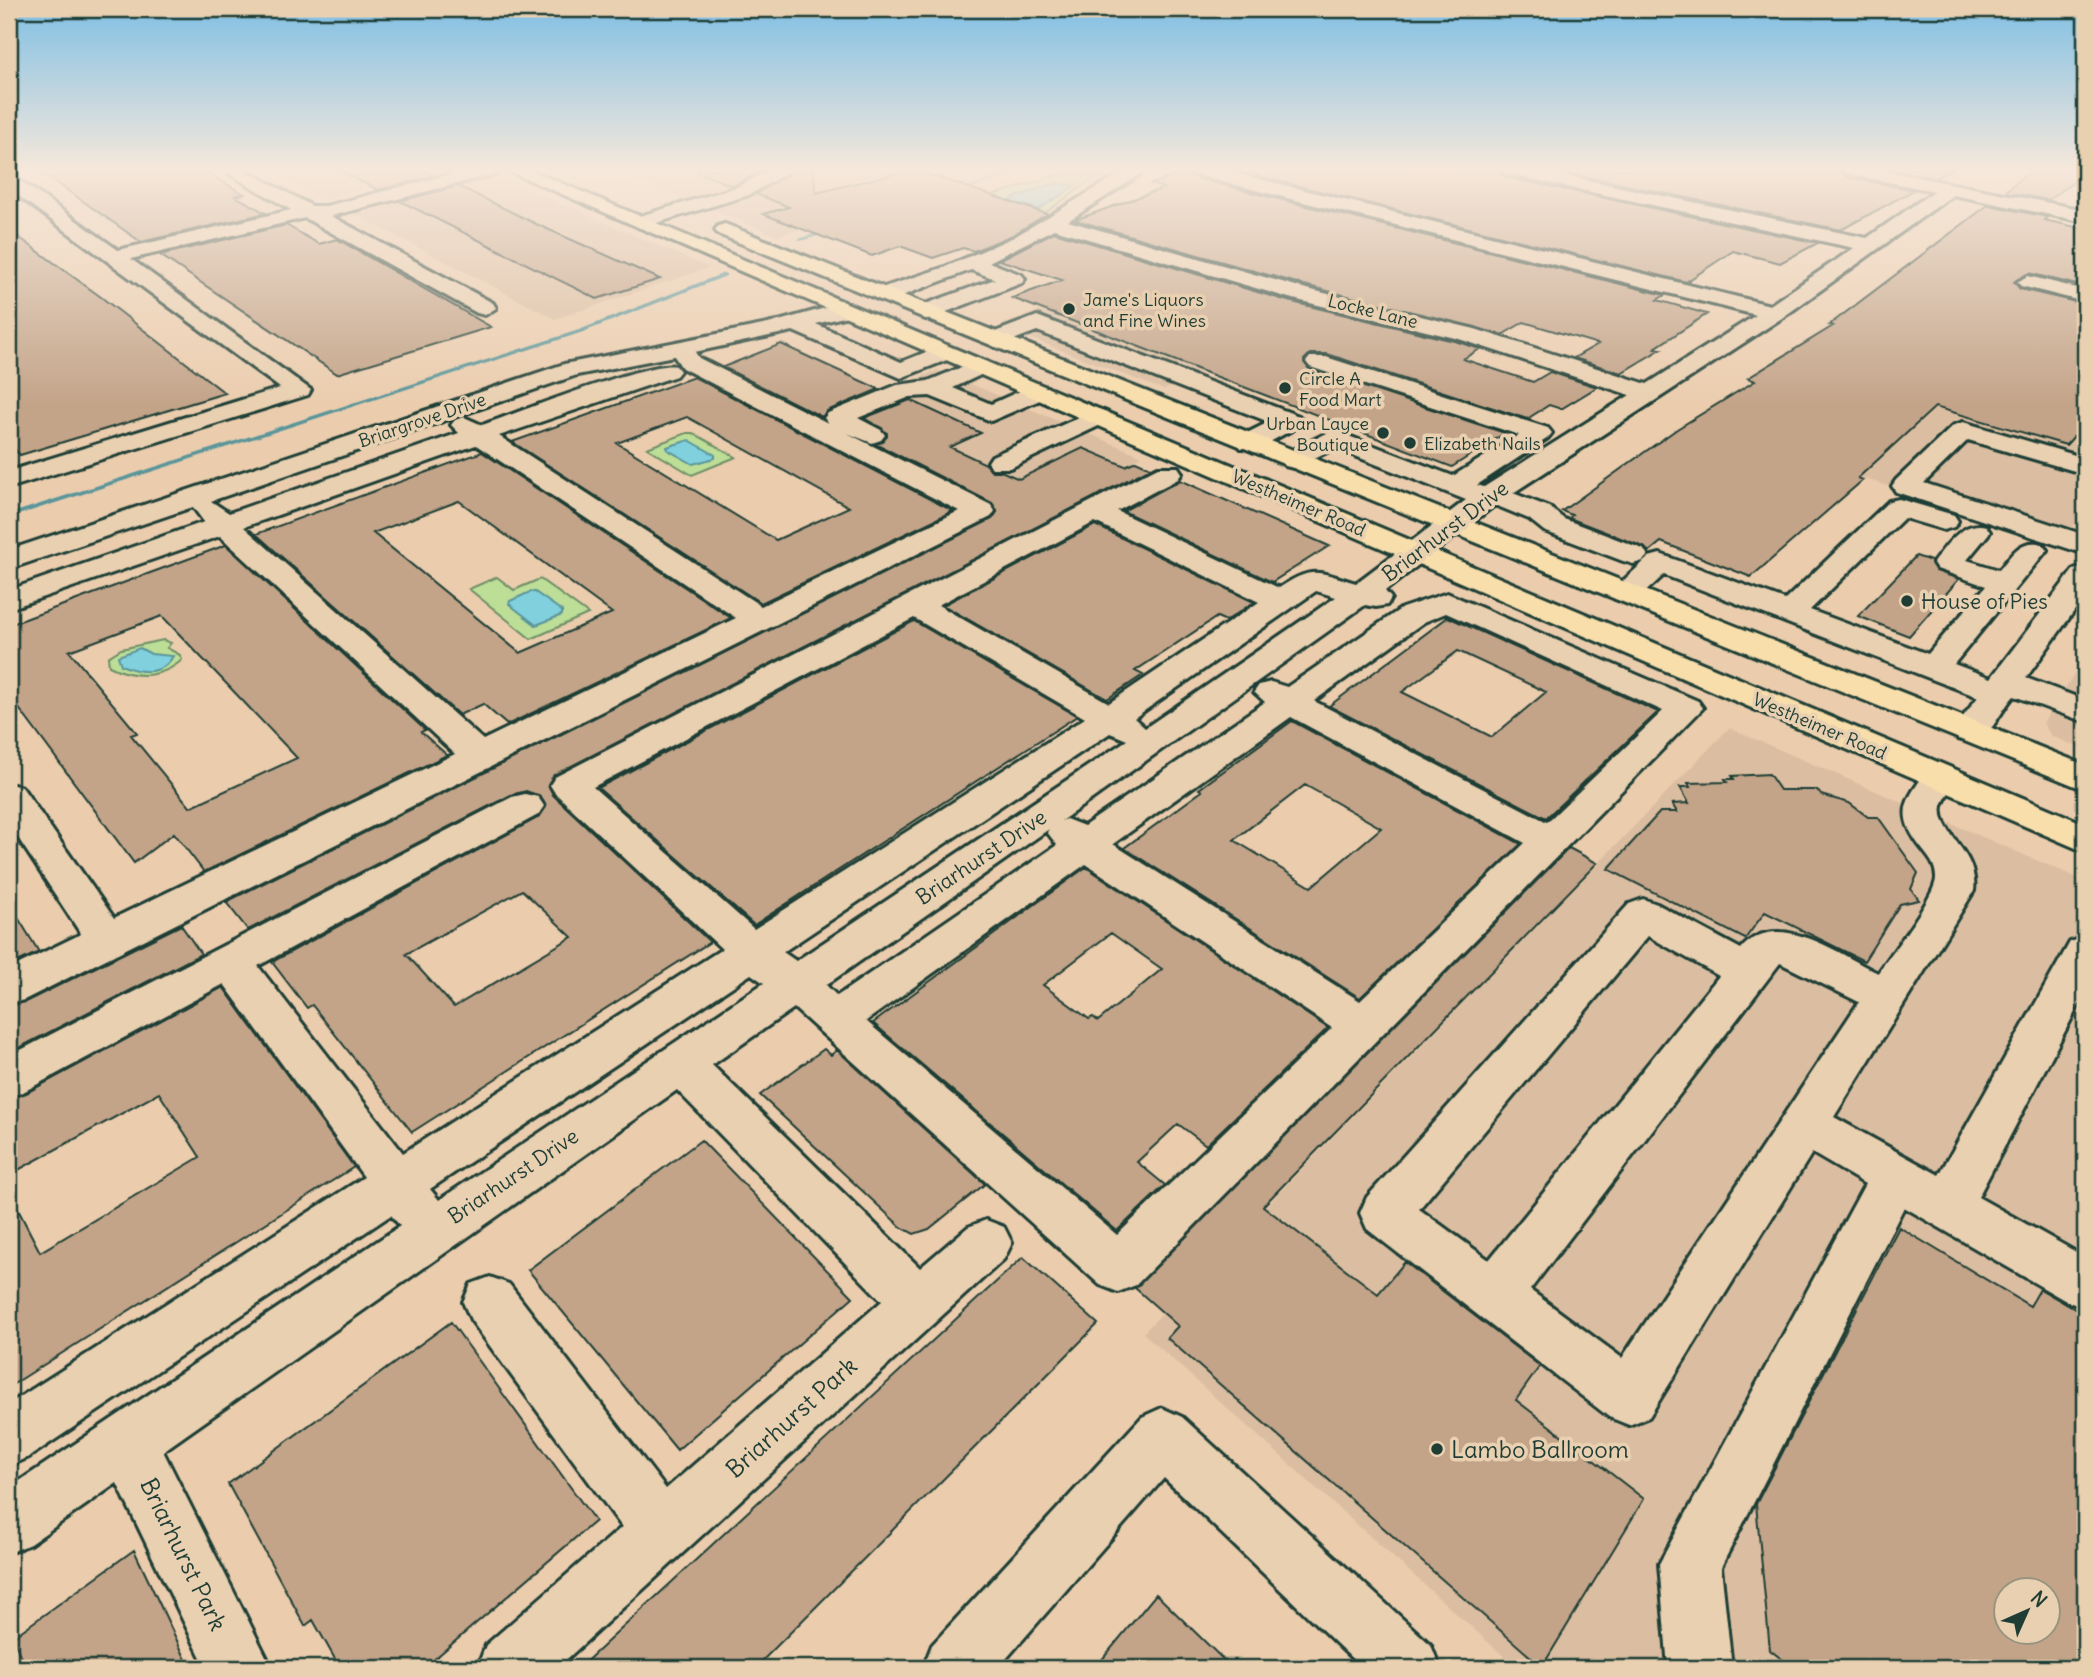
<svg xmlns="http://www.w3.org/2000/svg" width="2094" height="1677" font-family="Delius,sans-serif">
  <style>
    .built { fill: #dbbea1; fill-rule: evenodd }
    .green { fill: #bdde97; stroke: #6e8e66; stroke-width: 2 }
    .water { fill: #81d0de; stroke: #5a959a; stroke-width: 2 }
    .lines { fill: none; stroke-linecap: round; stroke-linejoin: round }
    .stream { fill: #5a959a; fill-rule: evenodd }
    .building { fill: #c3a489; stroke: #1f3d34; stroke-width: 2; fill-rule: evenodd }
    .minor-casing { stroke: #1f3d34; stroke-width: 6 }
    .major-casing { stroke: #1f3d34; stroke-width: 6 }
    .minor { fill: #e9d0b1; fill-rule: evenodd }
    .major { fill: #f8deab; fill-rule: evenodd }
    .poi-dot { fill: #1f3d34; stroke: #e9d0b1; stroke-width: 2.5 }
    .labels { text-anchor: middle; dominant-baseline: central; stroke-width: 7; stroke-linejoin: round; paint-order: stroke }
    .far-poi-label { font-size: 18px; fill: #1f3d34; stroke: #e9d0b1; text-anchor: start }
    .far-street-label { font-size: 18px; fill: #1f3d34; stroke: #e9d0b1 }
    .street-label { font-size: 21px; fill: #1f3d34; stroke: #e9d0b1 }
    .poi-label { font-size: 21px; fill: #1f3d34; stroke: #e9d0b1; text-anchor: start }
    .near-street-label { font-size: 24px; fill: #1f3d34; stroke: #e9d0b1 }
    .near-poi-label { font-size: 24px; fill: #1f3d34; stroke: #e9d0b1; text-anchor: start }
  </style>
  <rect width="100%" height="100%" fill="#ebcdae"/>
  <filter id="ink" filterUnits="userSpaceOnUse"><feTurbulence type="fractalNoise" baseFrequency=".0143" numOctaves="2"/><feDisplacementMap in="SourceGraphic" scale="14" xChannelSelector="R" yChannelSelector="G"/><feConvolveMatrix kernelMatrix="1 2 1 2 8 2 1 2 1" color-interpolation-filters="sRGB"/></filter>
  <g filter="url(#ink)">
    <path class="built" d="M 266,169 L 452,169 L 323,199 Z
      M 611,169 L 996,169 L 778,236 Z
      M 492,174 L 709,268 L 555,319 L 347,210 Z
      M 1088,292 L 1269,342 L 1164,390 L 999,326 Z
      M 1884,367 L 2085,423 L 2085,511 L 2061,542 L 1779,451 Z
      M 937,370 L 1142,456 L 1026,516 L 822,417 Z
      M 2085,657 L 2085,750 L 2051,736 L 2043,723 Z
      M 1729,728 L 2085,881 L 2085,1668 L 1517,1668 L 1143,1333 ZM 2007,1590 L 2048,1590 L 2048,1632 L 2007,1632 Z"/>
    <path class="green" d="M 1077,169 L 1113,169 L 1086,184 L 1033,221 L 900,224 Z
      M 687,433 L 693,433 L 736,457 L 692,475 L 647,448 Z
      M 497,577 L 514,590 L 540,579 L 588,614 L 531,639 L 469,589 Z
      M 163,640 L 171,643 L 167,648 L 180,655 L 182,660 C 159,680 134,678 109,666 L 108,657 L 121,649 Z"/>
    <path class="water" d="M 1056,183 L 1075,186 L 1039,209 L 1010,202 L 1013,198 Z
      M 689,440 L 715,455 L 715,458 L 693,464 L 668,450 L 667,447 Z
      M 530,592 L 535,592 L 562,611 L 562,615 L 536,625 L 509,604 L 510,601 Z
      M 140,648 L 151,654 L 173,656 C 162,676 140,673 121,665 L 118,656 Z"/>
    <g class="lines">
      <path class="stream" d="M 1022,169 L 1030,169 L 960,192 L 956,191 Z
        M 829,229 L 831,232 L 801,241 L 798,239 Z
        M 724,273 L 726,274 L 726,276 L 583,332 L 9,518 L 9,514 L 579,330 Z"/>
    </g>
    <path class="building" d="M 37,169 L 200,169 L 244,194 L 235,196 L 266,213 L 141,242 Z
      M 336,169 L 422,169 L 435,176 L 378,190 Z
      M 698,169 L 765,169 L 733,186 L 697,172 Z
      M 796,169 L 813,169 L 816,193 L 913,169 L 1047,214 L 1013,235 L 974,251 L 963,248 L 933,258 L 900,246 L 872,256 L 763,214 L 789,207 L 756,194 Z
      M 1231,169 L 1496,169 L 1506,177 L 1818,243 L 1780,263 L 1733,251 L 1686,282 Z
      M 1549,169 L 1837,169 L 1847,177 L 1914,190 L 1841,230 Z
      M 1892,169 L 1951,169 L 1935,178 Z
      M 2032,169 L 2085,169 L 2085,174 L 2048,200 L 2005,192 Z
      M 1187,172 L 1190,176 L 1262,195 L 1665,295 L 1657,300 L 1707,314 L 1655,348 L 1661,349 L 1621,373 L 1574,358 L 1598,344 L 1524,322 L 1502,335 L 1304,285 L 1075,220 L 1164,188 L 1151,184 Z
      M 458,186 L 536,224 L 660,279 L 597,299 L 400,201 Z
      M 1988,205 L 2047,217 L 2044,220 L 2085,229 L 2085,287 L 2029,273 L 2014,282 L 2020,289 L 2085,304 L 2085,424 L 2066,445 L 1935,407 L 1858,478 L 1863,480 L 1751,577 L 1661,542 L 1649,552 L 1644,547 L 1569,518 L 1572,515 L 1562,511 L 1677,429 L 1755,381 L 1748,378 L 1833,326 L 1829,325 Z
      M 286,225 L 319,244 L 337,239 L 491,327 L 337,374 L 160,255 Z
      M 9,230 L 101,297 L 225,393 L 20,455 L 9,444 Z
      M 1054,232 L 1288,301 L 1458,342 L 1480,349 L 1463,359 L 1533,382 L 1550,372 L 1597,387 L 1561,409 L 1549,405 L 1527,419 L 1327,354 L 1310,354 L 1304,360 L 1309,369 L 1505,433 L 1452,467 L 1012,298 L 1062,280 L 999,260 Z
      M 781,344 L 811,358 L 879,389 L 827,411 L 822,417 L 723,367 Z
      M 694,377 L 953,511 L 761,603 L 512,442 ZM 687,417 L 849,507 L 776,540 L 617,443 Z
      M 910,400 L 981,433 L 950,447 L 986,464 L 992,471 L 1001,471 L 1019,479 L 1083,448 L 1125,466 L 1136,461 L 1151,468 L 554,775 L 548,784 L 553,795 L 710,942 L 412,1132 L 312,1005 L 307,1008 L 272,962 L 539,817 L 546,807 L 540,796 L 526,791 L 511,795 L 248,930 L 226,902 L 992,519 L 997,512 L 992,503 L 876,444 L 883,442 L 887,433 L 864,418 ZM 522,890 L 572,937 L 454,1007 L 406,954 Z
      M 482,452 L 731,618 L 507,725 L 483,704 L 459,715 L 256,534 ZM 459,501 L 612,613 L 520,653 L 373,533 Z
      M 1180,480 L 1329,546 L 1272,582 L 1123,511 Z
      M 1095,525 L 1254,602 L 1226,621 L 1217,617 L 1135,671 L 1143,675 L 1107,699 L 943,605 Z
      M 226,545 L 425,730 L 421,732 L 447,755 L 204,872 L 174,833 L 134,863 L 9,695 L 9,625 ZM 162,616 L 297,758 L 190,807 L 131,735 L 137,733 L 69,651 Z
      M 1916,556 L 1931,561 L 1936,571 L 1959,579 L 1909,636 L 1858,616 Z
      M 1448,617 L 1658,712 L 1546,818 L 1329,706 ZM 1458,651 L 1546,692 L 1492,737 L 1402,692 Z
      M 914,621 L 1077,716 L 754,925 L 598,788 Z
      M 1292,721 L 1521,844 L 1360,998 L 1124,848 L 1202,791 L 1199,789 ZM 1305,785 L 1381,828 L 1311,887 L 1234,840 Z
      M 1769,774 L 1780,790 L 1817,790 L 1821,795 L 1849,803 L 1868,817 L 1878,817 L 1918,873 L 1911,889 L 1919,900 L 1900,904 L 1864,961 L 1765,912 L 1745,939 L 1608,869 L 1660,812 L 1677,812 L 1672,804 L 1689,803 L 1680,787 L 1690,787 L 1688,783 L 1727,782 L 1725,779 L 1734,779 L 1732,776 Z
      M 1569,848 L 1597,863 L 1263,1206 L 1378,1294 L 1405,1262 L 1540,1366 L 1516,1400 L 1644,1499 L 1542,1667 L 1167,1338 L 1178,1326 L 1135,1288 Z
      M 1086,867 L 1328,1028 L 1206,1145 L 1178,1124 L 1137,1162 L 1165,1185 L 1117,1231 L 873,1023 ZM 1111,933 L 1162,969 L 1098,1021 L 1093,1017 L 1089,1019 L 1043,985 Z
      M 9,903 L 39,952 L 9,966 Z
      M 181,925 L 201,954 L 9,1053 L 9,1006 L 25,1002 Z
      M 223,987 L 354,1167 L 9,1387 L 9,1192 L 40,1252 L 200,1157 L 159,1093 L 9,1175 L 9,1099 L 26,1093 Z
      M 824,1049 L 831,1055 L 837,1050 L 985,1184 L 929,1229 L 914,1234 L 901,1227 L 760,1095 Z
      M 701,1140 L 853,1297 L 677,1450 L 528,1270 Z
      M 1899,1227 L 2030,1306 L 2040,1289 L 2085,1315 L 2085,1668 L 1793,1668 L 1770,1650 L 1756,1504 ZM 2006,1590 L 2048,1590 L 2048,1632 L 2006,1632 Z
      M 1023,1257 L 1098,1324 L 755,1668 L 579,1668 Z
      M 451,1322 L 595,1521 L 424,1668 L 340,1668 L 313,1620 L 305,1626 L 228,1484 Z
      M 134,1550 L 190,1668 L 25,1668 L 13,1637 Z
      M 1156,1594 L 1232,1668 L 1095,1668 Z"/>
    <g class="lines">
      <g class="minor-casing">
        <path id="minor" d="M 221,169 L 243,169 L 312,206 L 326,206 L 471,169 L 501,169 L 499,173 L 331,216 L 493,303 L 496,308 L 485,315 L 477,313 L 305,218 L 131,259 L 311,390 L 308,395 L 9,488 L 9,471 L 280,388 L 9,189 L 9,176 L 15,177 L 118,250 L 291,210 Z
          M 771,169 L 793,169 L 749,195 L 640,228 L 630,222 L 633,218 L 737,187 Z
          M 1128,169 L 1149,169 L 1068,221 L 1303,288 L 1475,329 L 1647,384 L 1756,315 L 1263,192 L 1191,173 L 1189,169 L 1219,169 L 1770,305 L 1854,248 L 1507,174 L 1499,169 L 1534,169 L 1867,238 L 1934,191 L 1848,174 L 1840,169 L 1877,169 L 2085,210 L 2085,222 L 1953,195 L 1782,318 L 1513,493 L 1549,507 L 1564,519 L 1643,549 L 1648,555 L 1643,561 L 1633,564 L 1623,561 L 1544,531 L 1529,519 L 1495,505 L 1385,591 L 1391,598 L 1387,605 L 1376,607 L 1365,605 L 1061,821 L 1066,819 L 1084,826 L 1265,702 L 1254,692 L 1259,685 L 1271,682 L 1287,687 L 1402,608 L 1447,593 L 1698,701 L 1703,708 L 1136,1285 L 1118,1292 L 1100,1285 L 794,1008 L 712,1065 L 920,1268 L 968,1227 L 986,1220 L 1004,1227 L 1012,1243 L 1004,1259 L 557,1668 L 477,1668 L 486,1645 L 622,1527 L 471,1320 L 463,1302 L 471,1284 L 490,1277 L 509,1284 L 666,1489 L 882,1301 L 677,1090 L 163,1451 L 272,1668 L 206,1668 L 117,1483 L 30,1544 L 9,1553 L 9,1488 L 400,1226 L 391,1215 L 29,1457 L 9,1466 L 9,1404 L 364,1177 L 224,984 L 25,1091 L 9,1097 L 9,1056 L 512,797 L 525,794 L 538,797 L 544,806 L 538,815 L 258,966 L 403,1153 L 722,949 L 555,793 L 550,785 L 555,777 L 1158,467 L 1178,467 L 1182,473 L 1178,479 L 1117,511 L 1279,588 C 1313,565 1318,572 1356,583 L 1466,500 L 1335,448 L 1294,468 L 1285,466 L 1281,460 L 1285,454 L 1333,430 L 1453,476 L 1519,435 L 1310,367 L 1306,362 L 1310,357 L 1326,357 L 1548,428 L 1552,433 L 1548,438 L 1477,485 L 1484,487 L 1630,395 L 1459,339 L 1289,298 L 1054,229 L 989,262 L 1022,275 L 1025,279 L 1022,283 L 933,317 L 925,319 L 914,312 L 917,307 L 995,279 L 971,270 L 891,300 L 883,301 L 872,295 L 875,290 L 945,267 L 1014,237 ZM 1095,522 L 1259,602 L 1109,703 L 938,605 ZM 1316,591 L 1336,597 L 1145,728 L 1134,718 ZM 1446,613 L 1663,711 L 1547,822 L 1314,701 L 1424,622 ZM 914,618 L 1085,718 L 754,929 L 593,787 ZM 1291,717 L 1525,843 L 1360,1001 L 1113,844 ZM 1110,733 L 1127,740 L 796,961 L 783,952 ZM 1049,829 L 1047,832 L 1057,845 L 837,996 L 826,985 ZM 1086,864 L 1332,1028 L 1117,1235 L 866,1021 ZM 751,974 L 764,983 L 439,1200 L 430,1189 Z
          M 2028,276 L 2085,290 L 2085,302 L 2021,286 L 2017,282 Z
          M 843,303 L 854,310 L 851,315 L 816,324 L 901,362 L 936,348 L 952,348 L 956,353 L 952,358 L 901,378 L 793,331 L 695,352 L 699,358 L 828,423 L 824,418 L 828,413 L 897,385 L 928,381 L 979,360 L 987,362 L 991,367 L 987,372 L 953,388 L 991,404 L 1029,387 L 1047,387 L 1050,392 L 1047,397 L 991,421 L 930,396 L 910,397 L 858,418 L 881,430 L 885,435 L 881,440 L 872,443 L 847,433 L 991,505 L 995,511 L 991,517 L 24,1000 L 9,1004 L 9,969 L 81,934 L 9,824 L 9,784 L 22,787 L 114,918 L 455,754 L 220,536 L 9,609 L 9,590 L 204,522 L 193,507 L 9,569 L 9,550 L 564,364 L 768,324 ZM 674,356 L 682,368 L 959,511 L 761,606 L 499,436 L 676,376 L 680,371 L 676,366 C 651,360 515,414 482,425 L 464,417 L 455,420 L 451,425 L 459,433 L 229,513 L 211,501 L 577,375 ZM 476,445 L 736,618 L 483,740 L 244,527 Z
          M 1037,316 L 1299,416 L 1303,421 L 1299,426 L 1259,448 L 1241,448 L 1237,442 L 1241,436 L 1269,422 L 1037,331 L 995,347 L 984,340 L 987,335 Z
          M 1098,409 L 1107,412 L 1111,417 L 1107,422 L 1010,468 L 992,468 L 988,462 L 992,456 Z
          M 1963,422 L 2085,458 L 2085,474 L 1968,440 L 1924,483 L 2085,535 L 2085,554 L 1896,492 L 1892,486 L 1896,480 L 1954,425 Z
          M 1899,499 L 1954,515 L 1958,521 L 1954,527 L 1944,530 L 1904,518 L 1810,610 L 1928,654 L 1986,586 L 1937,569 L 1933,563 C 1946,545 1963,520 1986,526 L 1990,532 L 1967,560 L 1999,570 C 2012,555 2020,538 2042,544 L 2047,550 L 2042,556 L 1954,664 L 1991,678 L 2074,569 L 2085,566 L 2085,596 L 2026,678 L 2085,700 L 2085,722 L 2014,696 C 1995,717 1990,747 1958,739 L 1952,731 L 1978,697 L 1664,575 C 1648,589 1637,604 1615,599 L 1611,592 L 1649,557 L 1660,554 L 1785,600 L 1889,501 Z
          M 1941,766 L 1954,770 L 1959,778 C 1954,787 1945,796 1942,806 C 1937,833 1979,851 1974,891 L 1834,1117 L 1939,1175 L 2070,942 L 2085,937 L 2085,993 L 1978,1197 L 2085,1257 L 2085,1308 L 2066,1301 L 1904,1207 L 1721,1567 L 1732,1668 L 1668,1668 L 1659,1564 L 1865,1184 L 1812,1153 L 1649,1417 L 1629,1425 L 1609,1417 L 1367,1229 L 1360,1213 L 1367,1197 L 1629,904 L 1643,899 L 1657,904 L 1741,949 C 1776,906 1842,956 1878,973 C 1890,955 1936,896 1936,878 C 1936,865 1929,858 1922,849 C 1895,815 1904,801 1928,770 ZM 1648,936 L 1719,976 L 1489,1260 L 1419,1209 ZM 1780,963 L 1859,1002 L 1622,1358 L 1530,1290 Z
          M 1162,1408 L 1182,1417 L 1431,1645 L 1440,1668 L 1362,1668 L 1164,1478 L 998,1668 L 923,1668 L 932,1645 L 1142,1417 Z"/>
      </g>
      <g class="major-casing">
        <path id="major" d="M 504,169 L 528,169 L 2085,824 L 2085,852 Z
          M 725,224 L 2085,765 L 2085,790 L 718,234 L 715,230 L 718,226 Z"/>
      </g>
      <use href="#minor" class="minor"/>
      <use href="#major" class="major"/>
    </g>
  </g>
  <linearGradient id="sky" x2="0" y2="1"><stop stop-color="#7fbfe4"/><stop offset="0.42" stop-color="#f6e8db"/><stop offset="1" stop-color="#f6e8db" stop-opacity="0"/></linearGradient>
  <rect width="2094" height="404" fill="url(#sky)"/>
  <g class="poi-dot">
    <circle cx="1069" cy="309" r="7"/>
    <circle cx="1285" cy="388" r="7"/>
    <circle cx="1383" cy="433" r="7"/>
    <circle cx="1410" cy="443" r="7"/>
    <circle cx="1907" cy="601" r="7"/>
    <circle cx="1437" cy="1449" r="7"/>
  </g>
  <g class="labels">
    <g class="far-poi-label">
      <text x="1083" y="299">Jame's Liquors<tspan x="1083" dy="21">and Fine Wines</tspan></text>
      <text x="1299" y="378">Circle A<tspan x="1299" dy="21">Food Mart</tspan></text>
      <text x="1369" y="423" text-anchor="end">Urban Layce<tspan x="1369" dy="21">Boutique</tspan></text>
      <text x="1424" y="443">Elizabeth Nails</text>
    </g>
    <g class="far-street-label">
      <text transform="translate(1373 311) rotate(14)">Locke Lane</text>
      <text transform="translate(422 420) rotate(-19)">Briargrove Drive</text>
      <text transform="translate(1299 503) rotate(23)">Westheimer Road</text>
      <text transform="translate(1820 726) rotate(23)">Westheimer Road</text>
    </g>
    <g class="street-label">
      <text transform="translate(1445 531) rotate(-37)">Briarhurst Drive</text>
      <text transform="translate(981 857) rotate(-34)">Briarhurst Drive</text>
      <text transform="translate(513 1176) rotate(-34)">Briarhurst Drive</text>
    </g>
    <g class="poi-label">
      <text x="1921" y="601">House of Pies</text>
    </g>
    <g class="near-street-label">
      <text transform="translate(791 1417) rotate(-42)">Briarhurst Park</text>
      <text transform="translate(184 1554) rotate(64)">Briarhurst Park</text>
    </g>
    <g class="near-poi-label">
      <text x="1451" y="1449">Lambo Ballroom</text>
    </g>
  </g>
  <rect width="2094" height="1677" fill="none" stroke="#e9d0b1" stroke-width="35"/>
  <rect x="18" y="18" width="2059" height="1642" fill="none" stroke="#1f3d34" stroke-width="2.5" filter="url(#ink)"/>
  <g transform="translate(2027 1611) rotate(45)"><circle r="33" fill="#e9d0b1" stroke="#98957f" stroke-width="2"/>
  <path d="M0-5L12 26L0 18L-12 26Z" fill="#1f3d34"/>
  <text y="-10" font-size="19" font-weight="bold" text-anchor="middle" fill="#1f3d34">N</text>
  </g>
</svg>
